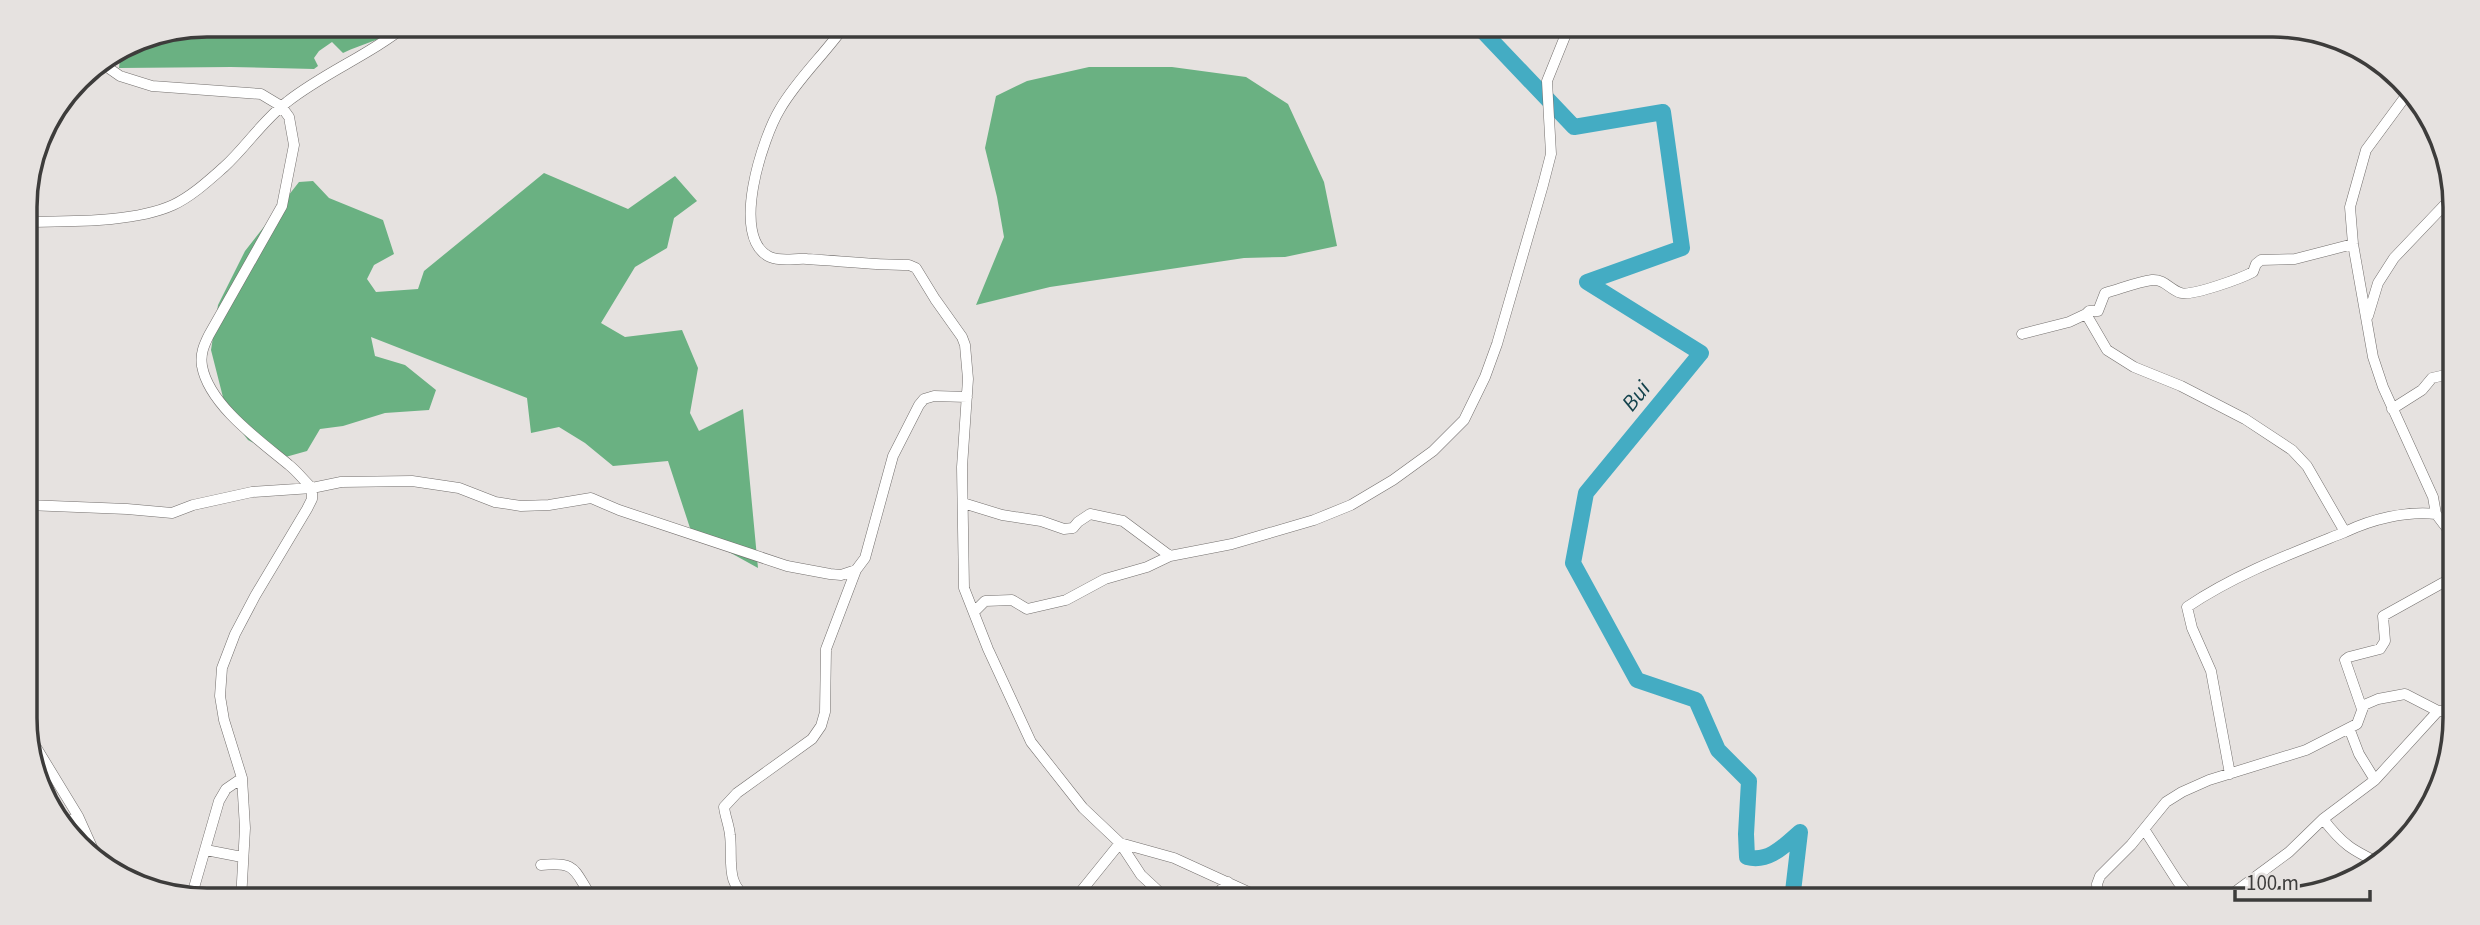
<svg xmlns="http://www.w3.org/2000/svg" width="2480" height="925" font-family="'Source Sans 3',sans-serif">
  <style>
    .forest { fill: #6ab182 }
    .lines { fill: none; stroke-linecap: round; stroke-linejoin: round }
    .river { stroke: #44acc3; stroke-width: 16 }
    .minor-casing { stroke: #736f6d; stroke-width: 11 }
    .minor { stroke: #fff; stroke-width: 10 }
    .labels { text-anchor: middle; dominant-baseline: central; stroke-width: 6; stroke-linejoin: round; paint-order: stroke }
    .water-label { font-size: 23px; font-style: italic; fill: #14434d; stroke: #e6e2e0 }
    .rim { fill: none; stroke: #3d3c3b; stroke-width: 3.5 }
  </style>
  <rect width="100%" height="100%" fill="#e6e2e0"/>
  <path class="forest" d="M 207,25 L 403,25 C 387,39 363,43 343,53 L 332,42 L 319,51 L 314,58 L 318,66 L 314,69 L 231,67 L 119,68 L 121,49 L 138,38 Z
    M 1089,67 L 1172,67 L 1246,77 L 1288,104 L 1324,182 L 1337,246 L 1285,257 L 1244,258 L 1050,287 L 976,305 L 1004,237 L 997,197 L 985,148 L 996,96 L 1027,81 Z
    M 544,173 L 628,209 L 675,176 L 697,201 L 674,218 L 667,248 L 635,267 L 601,323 L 625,337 L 682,330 L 698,368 L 690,413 L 699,431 L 743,409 L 758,568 L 691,531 L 668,461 L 613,466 L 585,443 L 559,427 L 531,433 L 527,398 L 371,337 L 375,356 L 405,365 L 436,390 L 429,410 L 385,413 L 343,426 L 320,429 L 307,451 L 282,458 L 248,440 L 227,413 L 211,350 L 218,305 L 245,251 L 299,182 L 313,181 L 329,198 L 383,220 L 394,254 L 374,265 L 367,279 L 376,292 L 418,289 L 424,271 Z"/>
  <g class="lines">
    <path class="river" d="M 1476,24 L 1574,127 L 1663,112 L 1682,248 L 1587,282 L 1701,353 L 1586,493 L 1573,563 L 1637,680 L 1696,700 L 1718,750 L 1749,781 L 1746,834 L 1747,857 C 1769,863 1785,845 1800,832 L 1792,900"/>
    <g class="minor-casing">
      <path id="minor" d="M 846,24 C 825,54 798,78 780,109 C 763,137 729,238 770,257 C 781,262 796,258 807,259 C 841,261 875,265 909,265 L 916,268 L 935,299 L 962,337 L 965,345 L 968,379 L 962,467 L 964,588 L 988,649 L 1031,742 L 1083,808 L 1120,843 L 1141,875 L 1168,900
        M 100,62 L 120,76 L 152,86 L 261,94 L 281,106 L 289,117 L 294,145 L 282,206 L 209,335 C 204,345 200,354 202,366 C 209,405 260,441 289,465 C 298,472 304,481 312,488
        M 2409,86 L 2408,93 L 2366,150 L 2350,207 L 2353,244 L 2373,357 L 2383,387 L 2433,497 L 2436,514 L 2455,539
        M 25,222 C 69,221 133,223 173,205 C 192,196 208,181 224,167 C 246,147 263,120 287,102 C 325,72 370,55 408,24
        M 2086,314 L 2089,311 L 2098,311 L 2105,293 C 2120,289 2137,282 2152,280 C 2165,279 2170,290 2181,293 C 2193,296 2242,278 2253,272 L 2256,264 L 2261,260 L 2295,259 L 2353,244
        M 2368,316 L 2378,283 L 2394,258 L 2454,195
        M 2022,334 L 2069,322 L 2086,314 L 2107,350 L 2134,367 L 2181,386 L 2245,419 L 2292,450 L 2307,466 L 2345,532 C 2372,519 2405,511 2436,514
        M 2392,409 L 2422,390 L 2432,378 L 2454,373
        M 963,503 L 1002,515 L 1041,521 L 1064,529 L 1073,528 L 1078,522 L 1090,514 L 1123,521 L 1170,556
        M 27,505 L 127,509 L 172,513 L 193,505 L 252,492 L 312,488 L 341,482 L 412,481 L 459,488 L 495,502 L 521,506 L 549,505 L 591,498 L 619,510 L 787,566 L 830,574 L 841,575 L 856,570 L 865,558 L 893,456 L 919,405 L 924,399 L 934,396 L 967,397
        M 975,611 L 985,601 L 1012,600 L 1027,609 L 1066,600 L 1105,579 L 1147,567 L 1170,556 L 1232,544 L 1314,520 L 1351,505 L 1393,480 L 1433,451 L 1464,420 L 1485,377 L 1497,344 L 1543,185 L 1551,154 L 1547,81 L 1570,24
        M 2362,709 L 2345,660 L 2349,657 L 2380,649 L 2385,641 L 2383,616 L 2455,576
        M 2349,728 L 2359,754 L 2375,780
        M 28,734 L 78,816 L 96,856
        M 2230,774 L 2211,671 L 2192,628 L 2187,607 C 2236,574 2290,554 2345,532
        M 2323,819 C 2343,845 2352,850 2381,864
        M 63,825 L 78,816
        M 2144,829 L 2178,882 L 2193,900
        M 206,850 L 242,857
        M 541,865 C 580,861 573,872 594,900
        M 191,898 L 219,801 L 226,789 L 242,778
        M 241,900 L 245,828 L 242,778 L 224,720 L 220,696 L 222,668 L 235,634 L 255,596 L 307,509 L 312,499 L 312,488
        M 751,900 C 724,886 733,859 730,835 C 729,825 725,816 724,807 L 737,793 L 812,739 L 821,726 L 825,712 L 826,649 L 856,570
        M 1074,900 L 1120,843 L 1174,858 L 1266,900
        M 1212,900 L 1228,882
        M 2098,900 L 2097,884 L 2100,876 L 2131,845 L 2166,802 L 2182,792 L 2209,780 L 2306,750 L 2357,724 L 2364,705 L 2378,699 L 2405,694 L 2438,711 L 2455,711
        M 2224,900 L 2289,852 L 2323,819 L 2375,780 L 2438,711"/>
    </g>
    <use href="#minor" class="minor"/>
  </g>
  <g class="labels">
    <g class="water-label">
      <text transform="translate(1636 396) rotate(-51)">Bui</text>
    </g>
  </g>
  <path d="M0 0H2480V925H0ZM207 37H2273A170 170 0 0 1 2443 207V718A170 170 0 0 1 2273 888H207A170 170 0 0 1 37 718V207A170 170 0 0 1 207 37Z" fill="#e6e2e0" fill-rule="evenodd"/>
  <path class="rim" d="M207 37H2273A170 170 0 0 1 2443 207V718A170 170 0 0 1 2273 888H207A170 170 0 0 1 37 718V207A170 170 0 0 1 207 37Z"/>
  <path d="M2235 890v10h135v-10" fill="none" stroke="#3d3c3b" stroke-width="3.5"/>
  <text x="2246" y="890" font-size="21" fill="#3d3c3b" stroke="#e6e2e0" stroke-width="5" paint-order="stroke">100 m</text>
</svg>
